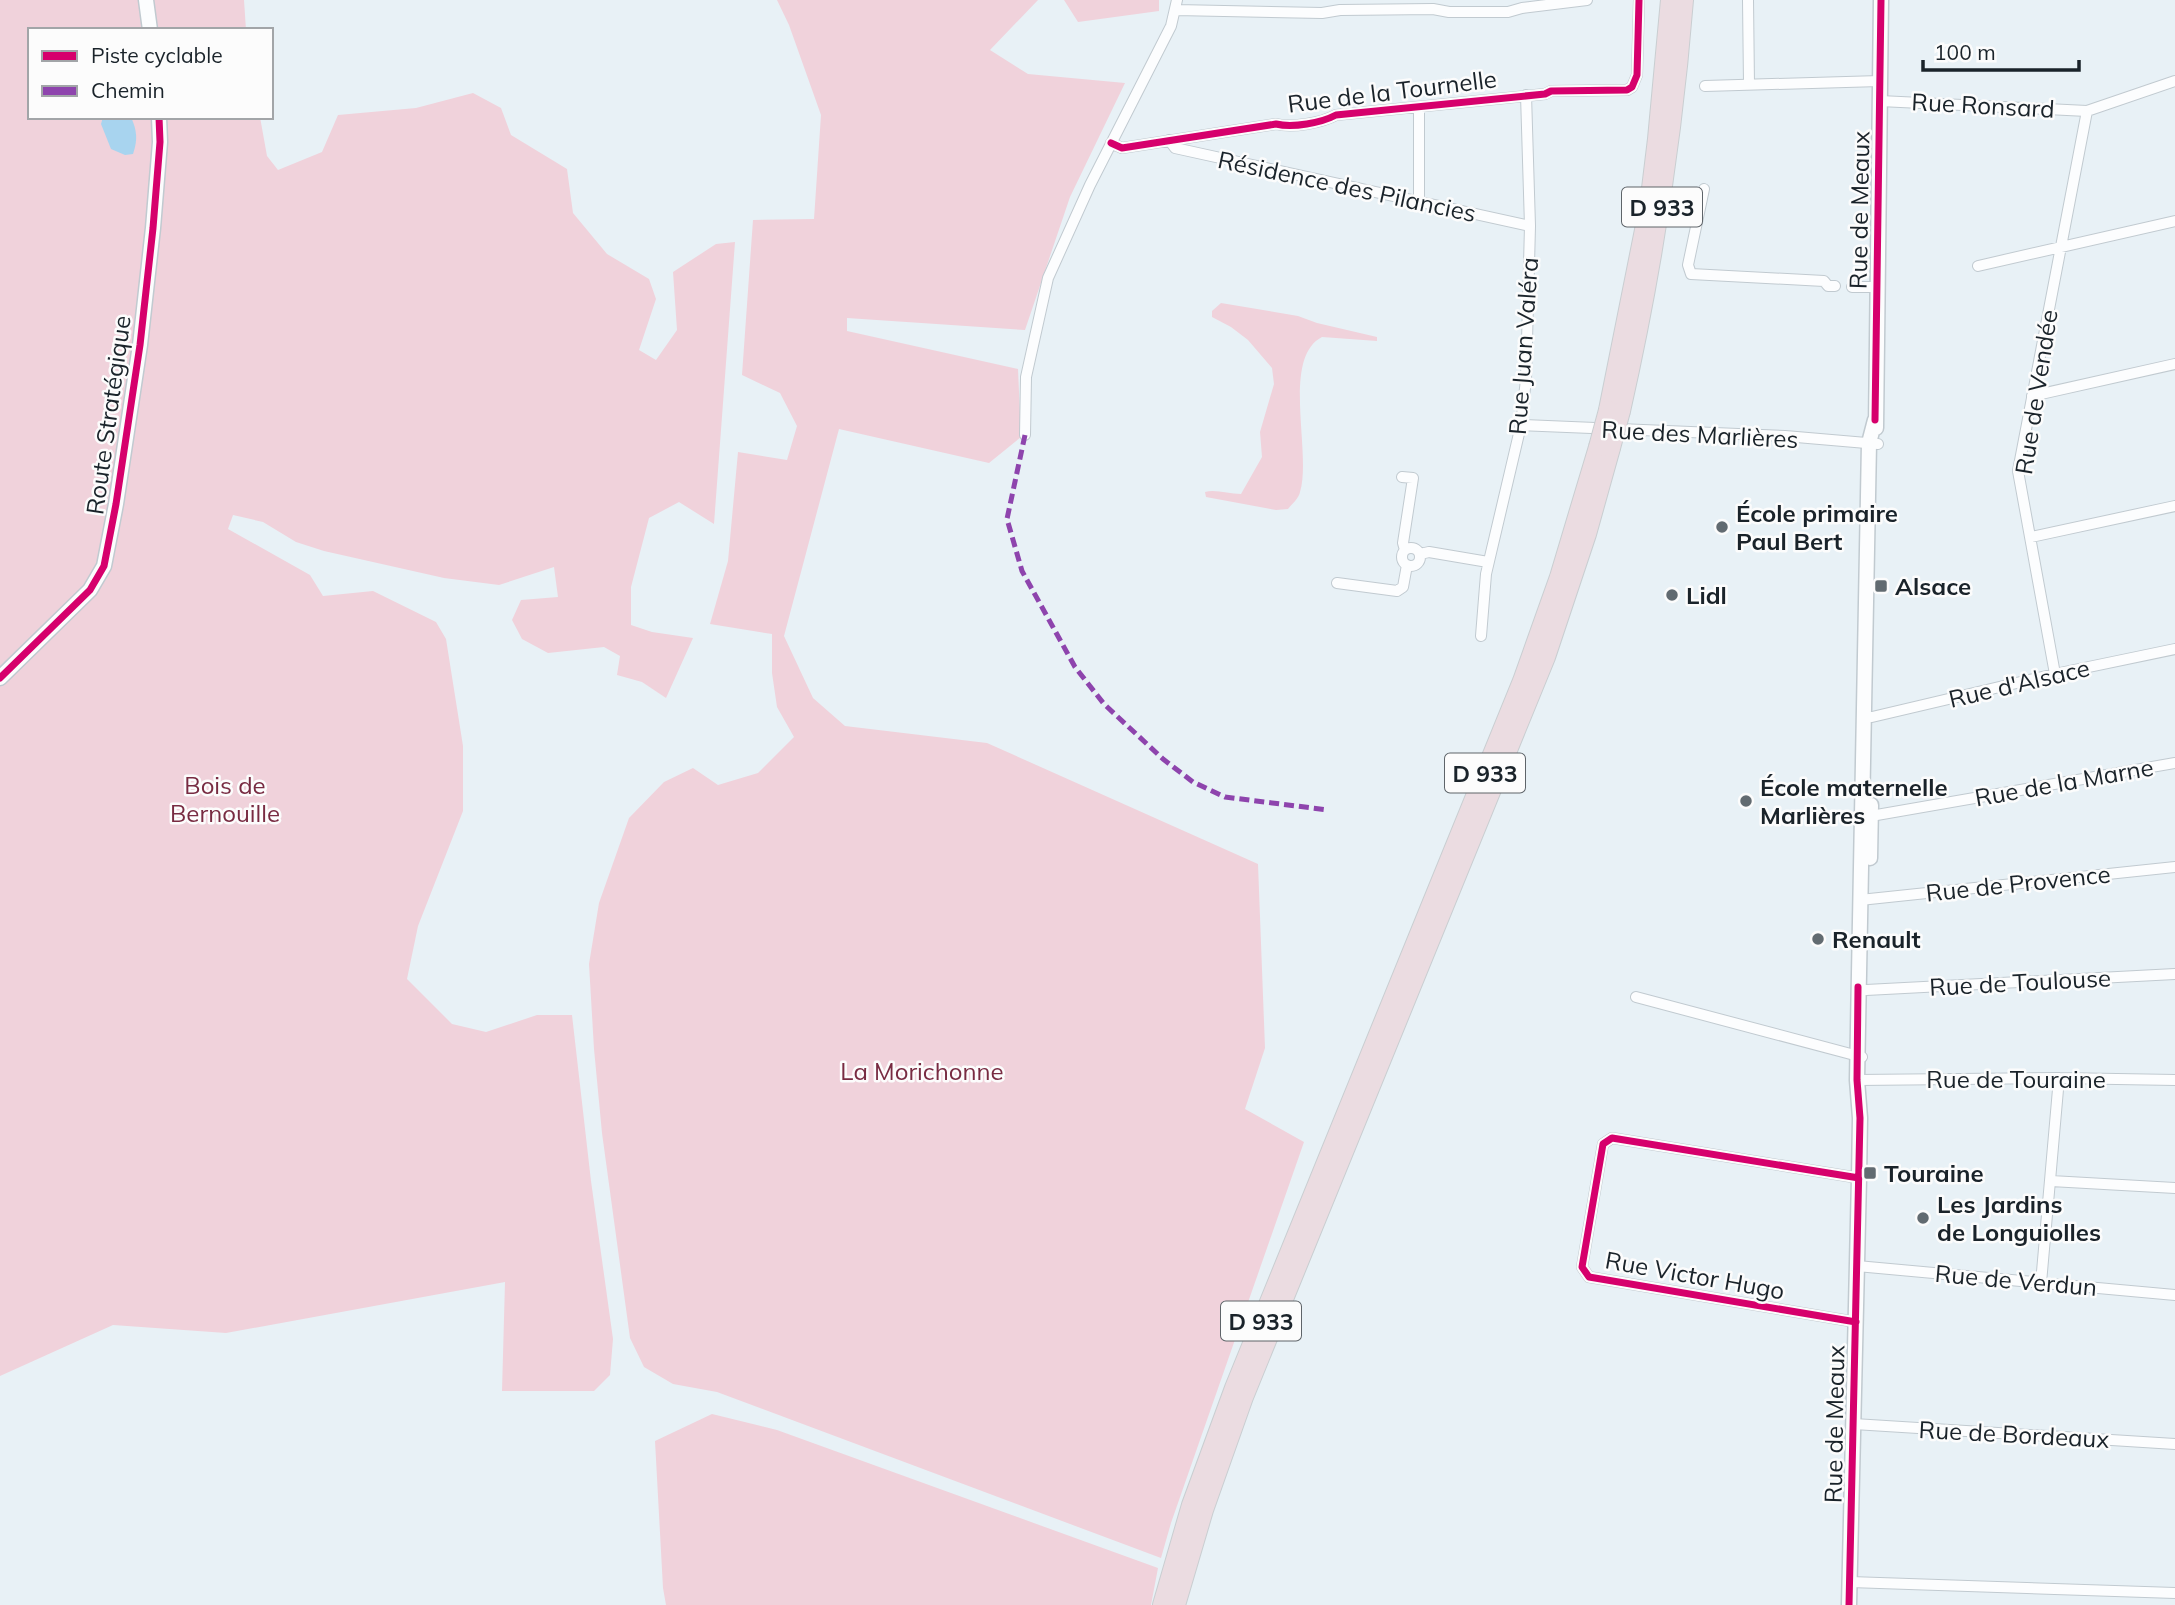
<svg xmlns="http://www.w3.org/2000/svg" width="2175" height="1605" font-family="Mulish,sans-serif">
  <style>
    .green { fill: #f0d2db }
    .water { fill: #a8d4ef }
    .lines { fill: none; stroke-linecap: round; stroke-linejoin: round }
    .street-casing { stroke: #c1cad0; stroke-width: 12 }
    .secondary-casing { stroke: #c1cad0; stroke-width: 17 }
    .highway-casing { stroke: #c9ced1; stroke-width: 20 }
    .street { stroke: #fcfdfe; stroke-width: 10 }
    .secondary { stroke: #fcfdfe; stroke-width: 14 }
    .highway { stroke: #ebdce1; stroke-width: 18 }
    .highway-bridge-casing { stroke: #c9ced1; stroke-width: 20; stroke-linecap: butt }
    .highway-bridge { stroke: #ebdce1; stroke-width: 18 }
    .quiet { stroke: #8e44ad; stroke-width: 5; stroke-dasharray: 10 5; stroke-linecap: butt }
    .cycleway-casing { stroke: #fcfcfc; stroke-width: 11 }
    .cycleway { stroke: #d6006c; stroke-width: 7 }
    .poi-dot { fill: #626b71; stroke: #fcfcfc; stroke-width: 2.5 }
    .labels { text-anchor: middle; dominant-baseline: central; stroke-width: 5; stroke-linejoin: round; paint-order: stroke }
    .shield { fill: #fcfcfc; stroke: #5e6469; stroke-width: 2 }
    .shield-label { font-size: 23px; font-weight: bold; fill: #1a232a }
    .street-label { font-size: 24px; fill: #1a232a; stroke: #fcfcfc }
    .poi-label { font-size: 24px; font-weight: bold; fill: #1a232a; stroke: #fcfcfc; text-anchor: start }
    .park-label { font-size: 24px; fill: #782b42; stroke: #fcfcfc }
  </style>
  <rect width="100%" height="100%" fill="#e8f1f6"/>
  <path class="green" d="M 0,0 L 244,0 L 246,30 L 30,30 L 30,117 L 260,117 L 267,156 L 278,170 L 322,152 L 338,115 L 416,108 L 473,93 L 501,108 L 511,135 L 567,169 L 573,213 L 607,254 L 649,279 L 656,299 L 639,350 L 656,360 L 677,330 L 673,272 L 716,244 L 735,242 L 714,524 L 679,502 L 649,518 L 631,587 L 631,625 L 652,632 L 693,638 L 666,698 L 642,682 L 617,675 L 620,656 L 604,647 L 548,653 L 522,639 L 512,620 L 521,600 L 558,597 L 554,567 L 499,585 L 444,578 L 324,551 L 296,542 L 263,522 L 233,515 L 228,529 L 310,575 L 323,596 L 373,591 L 436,622 L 446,639 L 463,746 L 463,811 L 418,926 L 407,979 L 452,1024 L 486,1032 L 537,1015 L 572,1015 L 591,1181 L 613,1339 L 610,1375 L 594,1391 L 502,1391 L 505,1282 L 226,1333 L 113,1325 L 0,1376 Z
    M 777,0 L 1038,0 L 990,50 L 1028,74 L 1125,83 L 1070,197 L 1025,330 L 847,318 L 847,331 L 1018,369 L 1021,437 L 989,463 L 839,429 L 784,636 L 813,698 L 845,726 L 987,743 L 1258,864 L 1265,1048 L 1245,1109 L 1304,1142 L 1171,1523 L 1161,1558 L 717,1392 L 673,1384 L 644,1367 L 630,1338 L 602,1133 L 594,1049 L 589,964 L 599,903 L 629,818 L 664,782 L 693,768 L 718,785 L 758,773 L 794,737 L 777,707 L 772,673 L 772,634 L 710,624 L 728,561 L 738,452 L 787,460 L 797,426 L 780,393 L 742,375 L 753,220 L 814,219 L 821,115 L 789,25 Z
    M 1064,0 L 1159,0 L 1159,11 L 1078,22 Z
    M 1221,303 L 1298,316 L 1317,323 L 1377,337 L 1377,341 L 1322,337 C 1281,358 1312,453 1300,492 C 1299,498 1292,504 1288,509 L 1276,510 L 1206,497 L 1205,492 C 1215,489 1229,494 1241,494 L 1262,457 L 1260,432 L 1274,384 L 1272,368 L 1248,340 L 1231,327 L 1212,317 L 1212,311 Z
    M 712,1414 L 777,1430 L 1158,1568 L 1151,1605 L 666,1605 L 663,1588 L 655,1441 Z"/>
  <path class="water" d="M 103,117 L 131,117 C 137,131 138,139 133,154 L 125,155 L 111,149 L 101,124 Z"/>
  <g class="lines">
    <g class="street-casing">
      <path id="street" d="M 1748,0 L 1749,84
        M 1176,10 L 1322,13 L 1340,10 L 1433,9 L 1449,12 L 1508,12 L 1522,8 L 1587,0
        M 1705,86 L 1880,81
        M 1880,101 L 2087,111 L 2175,81
        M 1419,107 L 1419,203
        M 1169,140 L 1175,148 L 1530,226
        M 1111,143 L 1122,148 L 1276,124 C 1293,128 1321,123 1336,115 L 1545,94 L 1551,91 L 1627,90 L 1632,87 L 1637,75 L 1639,0
        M 1704,189 L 1688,265 L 1691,274 L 1824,281 L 1828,286 L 1835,286
        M 1978,266 L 2175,221
        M 1852,287 L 1877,287
        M 2032,396 L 2175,364
        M 1521,425 L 1785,436 L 1878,444
        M 1025,435 L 1026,377 L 1048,278 L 1090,185 L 1171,26 L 1177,0
        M 1402,477 L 1413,478 L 1403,543 L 1405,550
        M 2031,537 L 2175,506
        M1402 557a9 9 0 1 1 18 0a9 9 0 1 1-18 0Z
        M 1420,554 L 1429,552 L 1488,562
        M 1337,583 L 1397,591 L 1403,587 L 1407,565
        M 1481,636 L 1486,574 L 1521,425 L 1526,379 L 1530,226 L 1526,95
        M 2055,674 L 2018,471 L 2087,111
        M 1863,717 L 1872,717 L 2055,674 L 2175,649
        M 1871,816 L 2175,763
        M 1860,900 L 2175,867
        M 1866,990 L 2175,974
        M 1636,997 L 1862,1057
        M 1857,1080 L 2059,1078 L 2175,1080
        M 2051,1181 L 2175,1188
        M 1857,1266 L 2175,1295
        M 2041,1283 L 2059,1078
        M 1856,1322 L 1589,1277 L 1582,1267 L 1603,1144 L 1612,1138 L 1859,1178
        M 1854,1424 L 2175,1444
        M 1850,1582 L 2175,1593"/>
    </g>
    <g class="secondary-casing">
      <path id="secondary" d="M 146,0 L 150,30
        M 1876,428 L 1881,0
        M 0,678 L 90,590 L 104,566 L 116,504 L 140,345 L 153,228 L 160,142 L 159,117
        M 1870,858 L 1871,805
        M 1849,1605 L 1859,1178 L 1860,1118 L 1857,1080 L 1869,443 L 1875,420"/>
    </g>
    <g class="highway-casing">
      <path id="highway" d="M 1608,410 L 1649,205 L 1657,139 L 1670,0
        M 1621,411 C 1652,274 1673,140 1684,0
        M 1162,1605 L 1191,1505 L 1234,1388 L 1522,681 L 1559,577 L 1598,447
        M 1176,1605 L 1204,1510 L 1244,1397 L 1546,657 L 1587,534 L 1611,448"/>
    </g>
    <use href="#street" class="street"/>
    <use href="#secondary" class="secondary"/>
    <use href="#highway" class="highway"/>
    <g class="highway-bridge-casing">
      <path id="highway-bridge" d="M 1598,447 L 1608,410
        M 1611,448 L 1621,411"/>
    </g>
    <use href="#highway-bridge" class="highway-bridge"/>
    <path class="quiet" d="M 1025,435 L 1007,519 L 1022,571 L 1075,667 L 1104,704 L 1163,759 L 1193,782 L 1225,797 L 1328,810"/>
    <g class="cycleway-casing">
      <path id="cycleway" d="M 1111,143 L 1122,148 L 1276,124 C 1293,128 1321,123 1336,115 L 1545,94 L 1551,91 L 1627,90 L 1632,87 L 1637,75 L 1639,0
        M 1875,420 L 1881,0
        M 0,678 L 90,590 L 104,566 L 116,504 L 140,345 L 153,228 L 160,142 L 159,117
        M 1856,1322 L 1589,1277 L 1582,1267 L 1603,1144 L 1612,1138 L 1859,1178
        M 1849,1605 L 1860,1118 L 1857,1080 L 1858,987"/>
    </g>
    <use href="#cycleway" class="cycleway"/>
  </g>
  <g class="poi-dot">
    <circle cx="1722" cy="527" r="7"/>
    <rect x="1874" y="579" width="14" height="14" rx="3.5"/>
    <circle cx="1672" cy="595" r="7"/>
    <circle cx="1746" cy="801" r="7"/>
    <circle cx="1818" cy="939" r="7"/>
    <rect x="1863" y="1166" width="14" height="14" rx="3.5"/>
    <circle cx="1923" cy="1218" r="7"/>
  </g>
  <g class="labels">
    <g class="shield">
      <rect x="1622" y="187.5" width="80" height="39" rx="5"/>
      <rect x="1445" y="753.5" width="80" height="39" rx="5"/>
      <rect x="1221" y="1301.5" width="80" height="39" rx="5"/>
    </g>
    <g class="shield-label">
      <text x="1662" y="207">D 933</text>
      <text x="1485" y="773">D 933</text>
      <text x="1261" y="1321">D 933</text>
    </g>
    <g class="street-label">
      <text transform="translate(1392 91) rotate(-7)">Rue de la Tournelle</text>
      <text transform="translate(1983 105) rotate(3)">Rue Ronsard</text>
      <text transform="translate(1347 186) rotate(12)">Résidence des Pilancies</text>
      <text transform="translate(1859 210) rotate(-89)">Rue de Meaux</text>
      <text transform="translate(1523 346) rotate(-86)">Rue Juan Valéra</text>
      <text transform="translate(2036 392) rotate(-81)">Rue de Vendée</text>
      <text transform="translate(108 415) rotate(-82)">Route Stratégique</text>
      <text transform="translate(1700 434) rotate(3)">Rue des Marlières</text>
      <text transform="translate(2019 683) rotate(-13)">Rue d'Alsace</text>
      <text transform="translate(2064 782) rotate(-10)">Rue de la Marne</text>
      <text transform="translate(2018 883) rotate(-6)">Rue de Provence</text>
      <text transform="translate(2020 982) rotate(-3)">Rue de Toulouse</text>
      <text x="2016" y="1079">Rue de Touraine</text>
      <text transform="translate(1695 1275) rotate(10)">Rue Victor Hugo</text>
      <text transform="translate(2016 1280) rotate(5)">Rue de Verdun</text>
      <text transform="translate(1834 1424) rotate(-89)">Rue de Meaux</text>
      <text transform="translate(2014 1434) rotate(3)">Rue de Bordeaux</text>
    </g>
    <g class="poi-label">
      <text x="1736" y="513">École primaire<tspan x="1736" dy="28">Paul Bert</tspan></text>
      <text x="1895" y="586">Alsace</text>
      <text x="1686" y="595">Lidl</text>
      <text x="1760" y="787">École maternelle<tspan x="1760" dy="28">Marlières</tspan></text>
      <text x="1832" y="939">Renault</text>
      <text x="1884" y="1173">Touraine</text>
      <text x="1937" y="1204">Les Jardins<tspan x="1937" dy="28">de Longuiolles</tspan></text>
    </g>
    <g class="park-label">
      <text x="225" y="785">Bois de<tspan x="225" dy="28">Bernouille</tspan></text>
      <text x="922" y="1071">La Morichonne</text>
    </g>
  </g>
  <rect x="28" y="28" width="245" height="91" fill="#fcfcfc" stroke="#a2a5a8" stroke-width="2"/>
  <rect x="42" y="51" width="35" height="10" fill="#d6006c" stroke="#a2a5a8" stroke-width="2"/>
  <text x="91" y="63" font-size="21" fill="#1a232a">Piste cyclable</text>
  <rect x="42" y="86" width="35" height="10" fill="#8e44ad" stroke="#a2a5a8" stroke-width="2"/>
  <text x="91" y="98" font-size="21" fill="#1a232a">Chemin</text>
  <path d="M1923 60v10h156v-10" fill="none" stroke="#1a232a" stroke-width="3.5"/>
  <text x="1934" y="60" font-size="21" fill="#1a232a" stroke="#fcfcfc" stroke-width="5" paint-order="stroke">100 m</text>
</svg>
